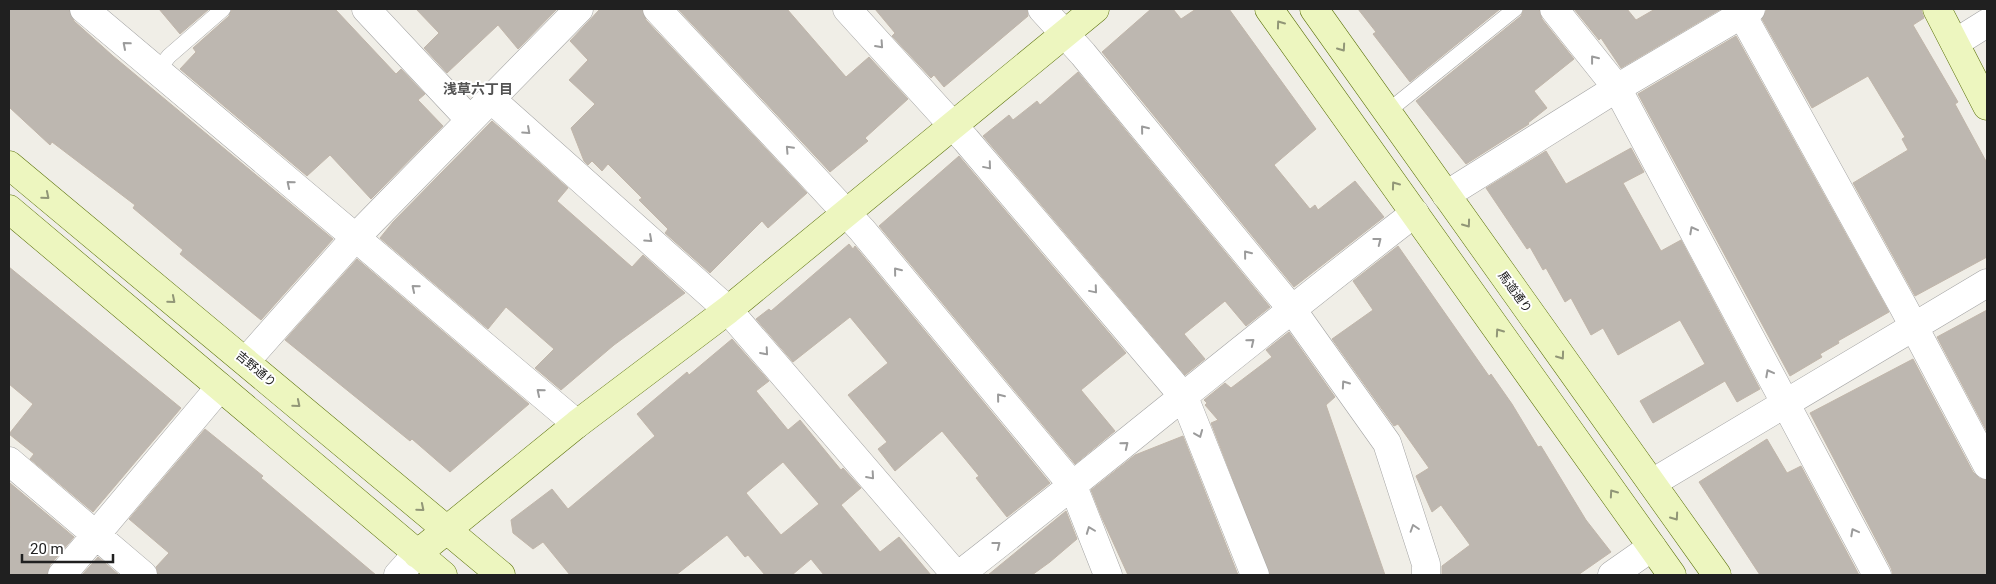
<svg xmlns="http://www.w3.org/2000/svg" width="1996" height="584" font-family="Roboto,'Noto Sans JP',sans-serif">
  <style>
    .building { fill: #bdb7b0; stroke: #c1b6aa; fill-rule: evenodd }
    .lines { fill: none; stroke-linecap: round; stroke-linejoin: round }
    .lane-casing { stroke: #a4a4a4; stroke-width: 16 }
    .street-casing { stroke: #a4a4a4; stroke-width: 29 }
    .secondary-casing { stroke: #5c720c; stroke-width: 29 }
    .lane { stroke: #fff; stroke-width: 15 }
    .street { stroke: #fff; stroke-width: 28 }
    .secondary { stroke: #edf6bf; stroke-width: 28 }
    .oneway { stroke: #919677 }
    .oneway2 { stroke: #9b9b9b }
    .labels { text-anchor: middle; dominant-baseline: central; stroke-width: 4; stroke-linejoin: round; paint-order: stroke }
    .street-label { font-size: 12px; fill: #202020; stroke: #fff }
    .neighbourhood-label { font-size: 14px; font-weight: bold; fill: #535353; stroke: #fff }
  </style>
  <rect width="100%" height="100%" fill="#f0eee7"/>
  <path class="building" d="M 9,9 L 69,9 L 74,21 L 113,56 L 333,239 L 261,320 L 180,254 L 183,250 L 133,208 L 135,205 L 52,142 L 50,145 L 9,107 Z
    M 159,9 L 209,9 L 180,34 Z
    M 232,9 L 335,9 L 396,74 L 401,69 L 425,94 L 418,100 L 443,126 L 371,199 L 330,155 L 307,176 L 180,69 L 196,52 L 193,48 L 229,16 Z
    M 416,9 L 557,9 L 518,49 L 498,25 L 447,73 L 424,48 L 439,33 Z
    M 600,9 L 642,9 L 646,20 L 807,193 L 768,228 L 762,221 L 710,273 L 665,233 L 668,229 L 639,200 L 642,198 L 608,164 L 602,171 L 592,161 L 588,165 L 584,161 L 571,128 L 595,104 L 569,80 L 588,60 L 570,41 Z
    M 678,9 L 787,9 L 846,77 L 869,57 L 908,99 L 865,138 L 868,141 L 830,172 Z
    M 875,9 L 1027,9 L 1028,16 L 944,87 L 934,75 L 931,78 L 892,36 L 895,33 Z
    M 1151,9 L 1173,9 L 1181,19 L 1196,9 L 1229,9 L 1316,129 L 1274,165 L 1310,209 L 1315,205 L 1318,210 L 1355,181 L 1384,217 L 1294,287 L 1102,52 Z
    M 1358,9 L 1500,9 L 1410,82 L 1373,34 L 1376,32 Z
    M 1524,9 L 1539,9 L 1542,19 L 1574,59 L 1534,91 L 1547,108 L 1528,123 L 1529,124 L 1466,164 L 1416,101 L 1521,16 Z
    M 1574,9 L 1627,9 L 1636,20 L 1655,9 L 1721,9 L 1621,68 L 1601,38 L 1599,40 Z
    M 1767,9 L 1921,9 L 1924,18 L 1913,25 L 1958,102 L 1955,104 L 1987,163 L 1987,257 L 1915,296 L 1853,183 L 1908,150 L 1902,139 L 1905,137 L 1868,76 L 1812,108 L 1762,19 Z
    M 1736,36 L 1889,312 L 1838,341 L 1839,343 L 1820,354 L 1822,357 L 1790,376 L 1638,94 Z
    M 1078,72 L 1270,307 L 1246,326 L 1225,301 L 1184,334 L 1205,359 L 1185,375 L 983,136 L 1009,115 L 1013,120 L 1037,101 L 1040,105 Z
    M 492,121 L 568,188 L 557,201 L 632,267 L 643,255 L 685,293 L 614,345 L 561,390 L 535,368 L 554,349 L 506,307 L 488,329 L 380,238 L 393,222 Z
    M 1631,148 L 1644,172 L 1623,183 L 1661,251 L 1681,240 L 1760,389 L 1737,402 L 1725,381 L 1653,423 L 1640,401 L 1705,364 L 1680,320 L 1618,355 L 1603,328 L 1591,335 L 1571,298 L 1565,302 L 1546,268 L 1543,270 L 1530,247 L 1527,249 L 1486,188 L 1546,151 L 1566,184 Z
    M 959,156 L 1126,353 L 1081,390 L 1115,431 L 1075,464 L 879,226 Z
    M 849,244 L 853,249 L 855,246 L 1050,483 L 1007,517 L 976,478 L 979,476 L 942,431 L 895,471 L 878,449 L 887,442 L 848,395 L 888,363 L 850,317 L 793,362 L 756,319 L 769,309 L 771,311 Z
    M 1398,246 L 1489,376 L 1491,374 L 1512,404 L 1538,447 L 1541,446 L 1586,520 L 1611,552 L 1578,575 L 1442,575 L 1442,566 L 1470,545 L 1441,505 L 1432,512 L 1416,476 L 1429,468 L 1398,424 L 1394,426 L 1332,339 L 1373,310 L 1353,281 Z
    M 357,259 L 529,404 L 450,472 L 412,439 L 410,441 L 285,340 Z
    M 9,267 L 181,408 L 93,512 L 30,459 L 34,454 L 9,434 L 33,404 L 9,384 Z
    M 1987,310 L 1987,432 L 1937,337 Z
    M 1289,332 L 1335,397 L 1326,405 L 1385,575 L 1270,575 L 1211,423 L 1218,420 L 1205,405 L 1207,403 L 1204,400 L 1225,383 L 1231,388 L 1272,357 L 1266,350 Z
    M 732,339 L 769,381 L 756,391 L 788,430 L 800,420 L 841,470 L 843,468 L 861,488 L 841,505 L 880,552 L 899,537 L 931,575 L 824,575 L 811,559 L 792,575 L 765,575 L 748,555 L 745,557 L 727,535 L 676,575 L 570,575 L 543,542 L 533,549 L 513,533 L 511,520 L 552,489 L 568,509 L 655,436 L 637,414 L 687,372 L 689,375 ZM 783,462 L 819,504 L 781,535 L 746,493 Z
    M 1913,359 L 1973,472 L 1979,478 L 1987,480 L 1987,575 L 1893,575 L 1891,568 L 1810,413 Z
    M 205,429 L 263,476 L 261,478 L 376,575 L 158,575 L 156,567 L 169,553 L 129,519 Z
    M 1183,436 L 1238,575 L 1128,575 L 1102,518 L 1091,490 L 1135,455 Z
    M 1767,439 L 1787,473 L 1801,466 L 1859,575 L 1760,575 L 1699,482 Z
    M 10,483 L 74,537 L 50,565 L 47,575 L 9,575 Z
    M 1066,511 L 1077,539 L 1050,562 L 1032,575 L 988,575 Z
    M 98,557 L 119,575 L 82,575 Z"/>
  <g class="lines">
    <g class="lane-casing">
      <path id="lane" d="M 157,71 L 169,56 L 223,9
        M 1387,112 L 1515,9"/>
    </g>
    <g class="street-casing">
      <path id="street" d="M 84,9 L 577,424
        M 366,9 L 470,120
        M 657,9 L 862,230 L 1073,486 L 1108,575
        M 847,9 L 966,140 L 1184,397 L 1255,575
        M 1042,9 L 1083,54 L 1291,308 L 1387,443 L 1426,564 L 1426,575
        M 1554,9 L 1617,88 L 1877,575
        M 1739,9 L 1904,308 L 1987,465
        M 1955,43 L 1987,23
        M 491,99 L 728,310 L 956,575
        M 1446,195 L 1617,88 L 1751,9
        M 246,361 L 355,238 L 579,9
        M 9,461 L 143,575
        M 1652,483 L 1987,283
        M 62,575 L 220,387
        M 398,575 L 417,554
        M 959,575 C 1112,456 1261,331 1415,213
        M 1612,575 L 1652,547"/>
    </g>
    <g class="secondary-casing">
      <path id="secondary" d="M 1269,9 L 1672,575
        M 1314,9 L 1717,575
        M 1937,9 L 1987,106
        M 9,165 L 501,575
        M 9,209 L 443,575
        M 417,554 L 577,424 L 728,310 L 1095,9"/>
    </g>
    <use href="#lane" class="lane"/>
    <use href="#street" class="street"/>
    <use href="#secondary" class="secondary"/>
  </g>
  <defs><path id="oneway-chevron" d="M-2-3.5L2.5 0L-2 3.5" fill="none" stroke-width="1.6" stroke-linecap="round" stroke-linejoin="round" transform="scale(1.25)"/></defs>
  <g class="oneway">
    <use href="#oneway-chevron" transform="translate(1280 24) rotate(-126)"/>
    <use href="#oneway-chevron" transform="translate(1342 48) rotate(55)"/>
    <use href="#oneway-chevron" transform="translate(1395 185) rotate(-126)"/>
    <use href="#oneway-chevron" transform="translate(46 196) rotate(40)"/>
    <use href="#oneway-chevron" transform="translate(1467 224) rotate(54)"/>
    <use href="#oneway-chevron" transform="translate(172 300) rotate(40)"/>
    <use href="#oneway-chevron" transform="translate(1499 332) rotate(-125)"/>
    <use href="#oneway-chevron" transform="translate(1561 356) rotate(54)"/>
    <use href="#oneway-chevron" transform="translate(297 404) rotate(40)"/>
    <use href="#oneway-chevron" transform="translate(1613 493) rotate(-125)"/>
    <use href="#oneway-chevron" transform="translate(421 508) rotate(40)"/>
    <use href="#oneway-chevron" transform="translate(1675 517) rotate(55)"/>
  </g>
  <g class="oneway2">
    <use href="#oneway-chevron" transform="translate(126 45) rotate(-139)"/>
    <use href="#oneway-chevron" transform="translate(880 45) rotate(48)"/>
    <use href="#oneway-chevron" transform="translate(1594 59) rotate(-128)"/>
    <use href="#oneway-chevron" transform="translate(1144 129) rotate(-129)"/>
    <use href="#oneway-chevron" transform="translate(527 131) rotate(42)"/>
    <use href="#oneway-chevron" transform="translate(789 149) rotate(-133)"/>
    <use href="#oneway-chevron" transform="translate(988 166) rotate(50)"/>
    <use href="#oneway-chevron" transform="translate(290 184) rotate(-140)"/>
    <use href="#oneway-chevron" transform="translate(1693 230) rotate(-118)"/>
    <use href="#oneway-chevron" transform="translate(649 239) rotate(42)"/>
    <use href="#oneway-chevron" transform="translate(1378 241) rotate(-38)"/>
    <use href="#oneway-chevron" transform="translate(1247 254) rotate(-129)"/>
    <use href="#oneway-chevron" transform="translate(897 271) rotate(-129)"/>
    <use href="#oneway-chevron" transform="translate(415 288) rotate(-140)"/>
    <use href="#oneway-chevron" transform="translate(1094 290) rotate(50)"/>
    <use href="#oneway-chevron" transform="translate(1251 342) rotate(-39)"/>
    <use href="#oneway-chevron" transform="translate(765 352) rotate(49)"/>
    <use href="#oneway-chevron" transform="translate(1769 373) rotate(-118)"/>
    <use href="#oneway-chevron" transform="translate(1345 384) rotate(-125)"/>
    <use href="#oneway-chevron" transform="translate(540 392) rotate(-140)"/>
    <use href="#oneway-chevron" transform="translate(1000 397) rotate(-129)"/>
    <use href="#oneway-chevron" transform="translate(1199 434) rotate(68)"/>
    <use href="#oneway-chevron" transform="translate(1125 445) rotate(-39)"/>
    <use href="#oneway-chevron" transform="translate(871 476) rotate(49)"/>
    <use href="#oneway-chevron" transform="translate(1414 528) rotate(-108)"/>
    <use href="#oneway-chevron" transform="translate(1090 530) rotate(-111)"/>
    <use href="#oneway-chevron" transform="translate(1854 532) rotate(-118)"/>
    <use href="#oneway-chevron" transform="translate(997 545) rotate(-38)"/>
  </g>
  <g class="labels">
    <g class="street-label">
      <text transform="translate(1515 292) rotate(54)">馬道通り</text>
      <text transform="translate(256 369) rotate(40)">吉野通り</text>
    </g>
    <g class="neighbourhood-label">
      <text x="478" y="89">浅草六丁目</text>
    </g>
  </g>
  <rect width="1996" height="584" fill="none" stroke="#202020" stroke-width="20"/>
  <path d="M22 554v8h91v-8" fill="none" stroke="#202020" stroke-width="2.5"/>
  <text x="30" y="554" font-size="15" fill="#202020" stroke="#ffffff" stroke-width="4" paint-order="stroke">20 m</text>
</svg>
